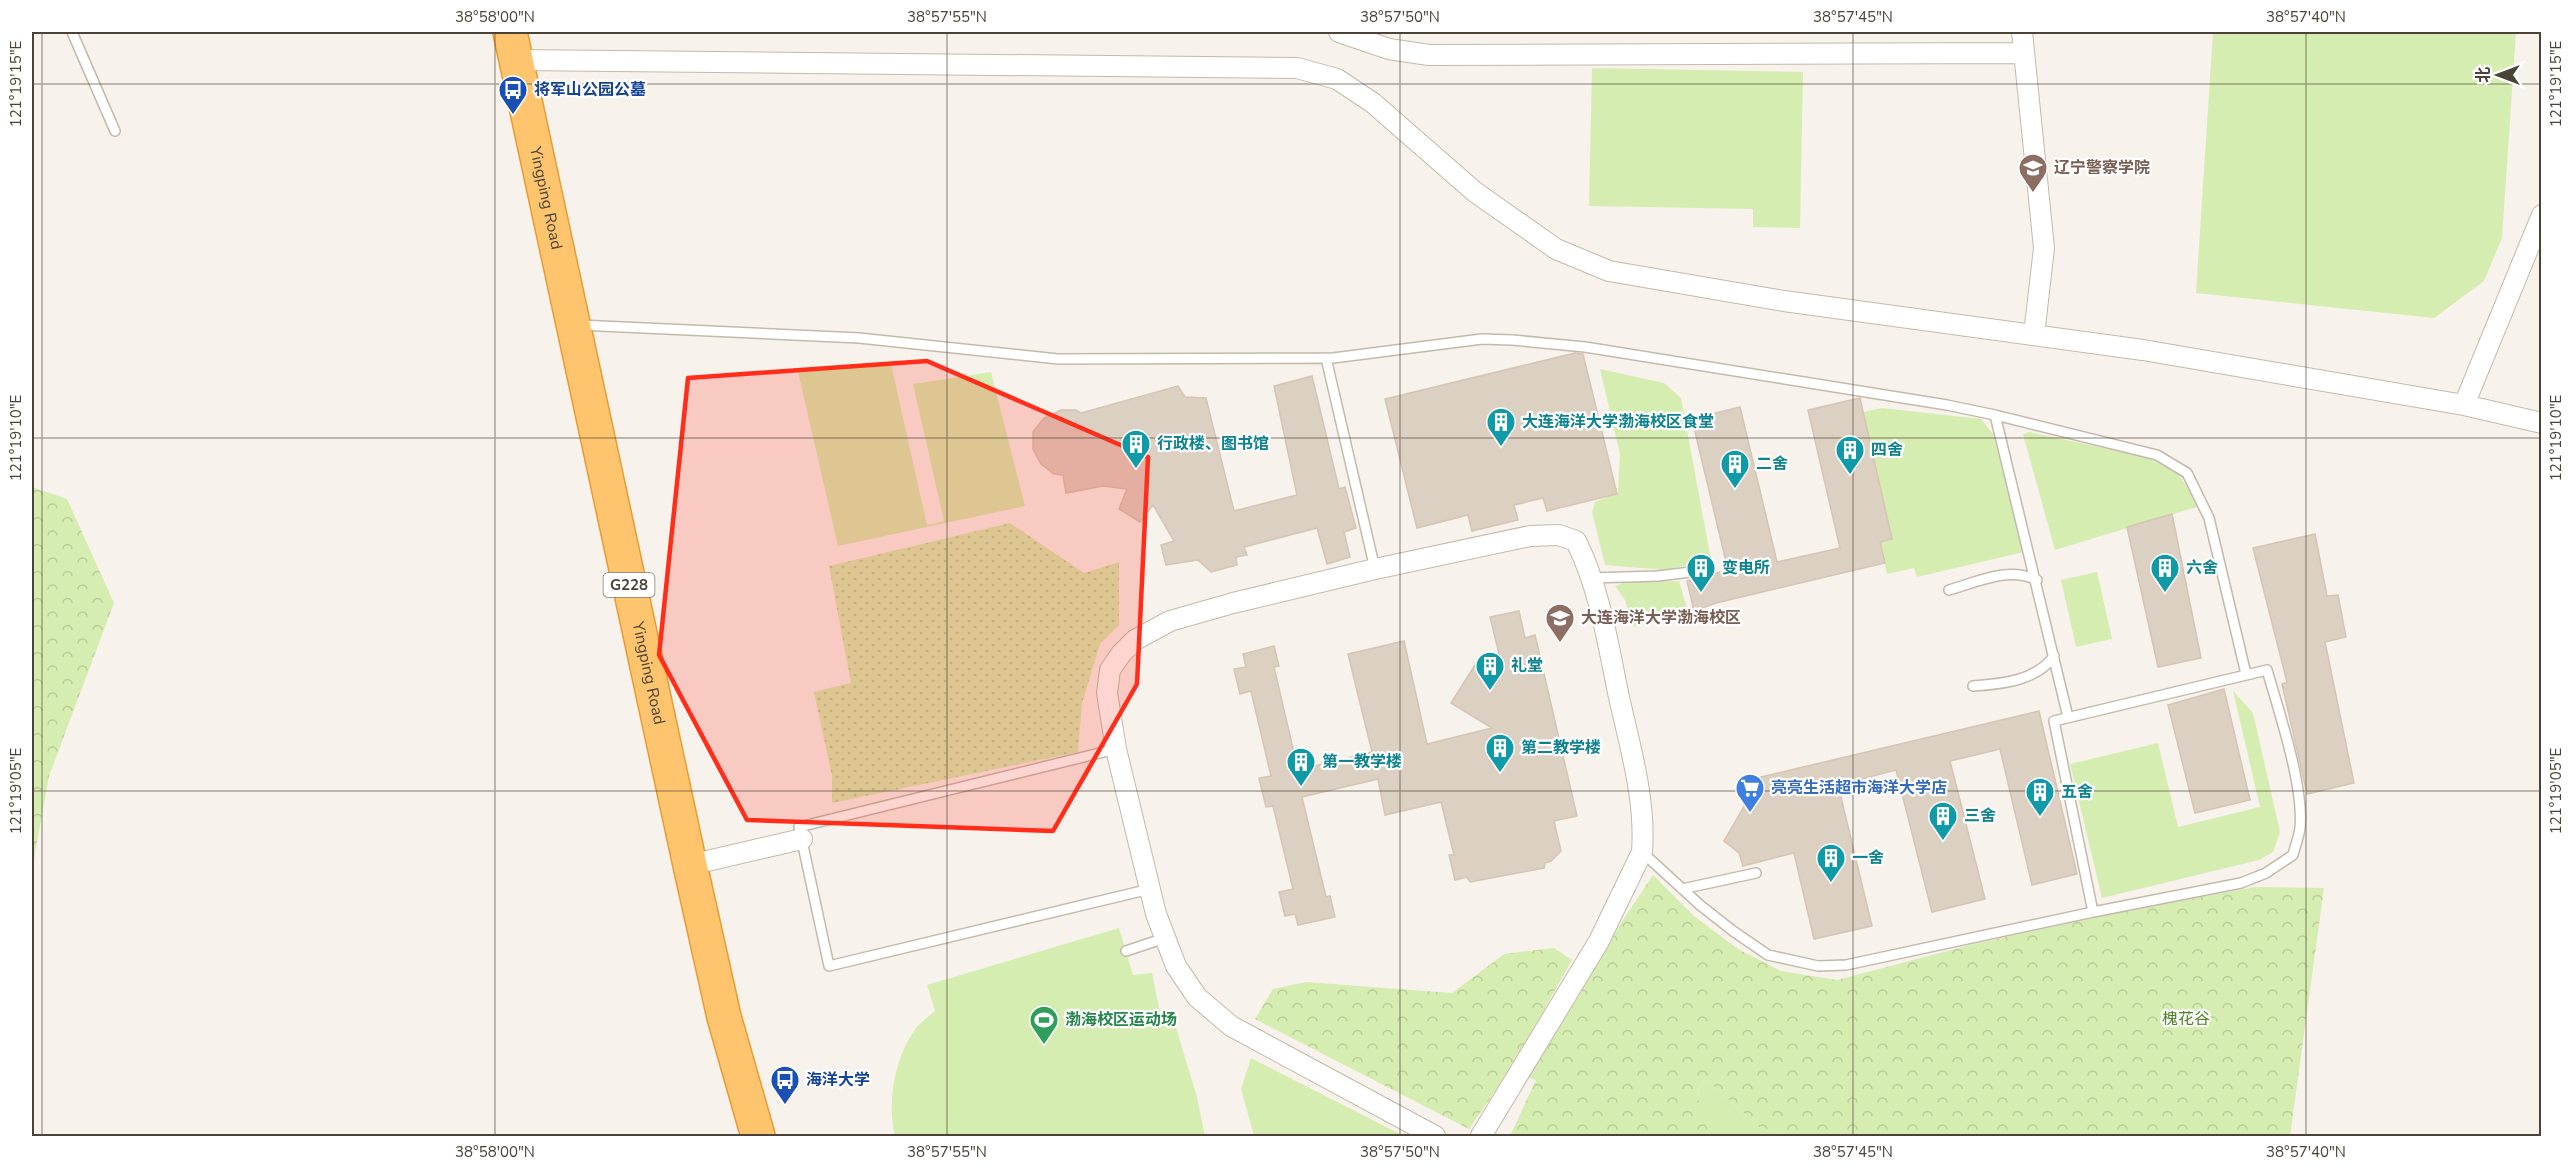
<svg xmlns="http://www.w3.org/2000/svg" width="2573" height="1168" font-family="'Nunito Sans','Noto Sans SC',sans-serif">
  <style>
    .grass { fill: #d6edb1 }
    .forest { fill: url(#forest-crowns) }
    .park { fill: url(#park-dots) }
    .building { fill: #dcd0c2; stroke: #d5c5b2; stroke-width: 1.5 }
    .lines { fill: none; stroke-linecap: round; stroke-linejoin: round }
    .lane-casing { stroke: #c3baac; stroke-width: 12 }
    .street-casing { stroke: #c3baac; stroke-width: 22 }
    .highway-casing { stroke: #ea9a31; stroke-width: 36 }
    .lane { stroke: #fff; stroke-width: 9 }
    .street { stroke: #fff; stroke-width: 20 }
    .highway { stroke: #ffc56e; stroke-width: 33 }
    .marked { fill: #ff2d1a; fill-opacity: 0.2; stroke: #ff2d1a; stroke-width: 4.5; stroke-linejoin: round }
    .ticks { fill: none; stroke: #4c4338; stroke-width: 1.5; stroke-opacity: 0.45 }
    .labels { text-anchor: middle; dominant-baseline: central; stroke-width: 4.5; stroke-linejoin: round; paint-order: stroke }
    .shield { fill: #fff; stroke: #827b74; stroke-width: 1.5 }
    .shield-label { font-size: 15px; font-weight: bold; fill: #4c4338 }
    .transit-label { font-size: 16px; font-weight: bold; fill: #164399; stroke: #fff; text-anchor: start }
    .education-label { font-size: 16px; font-weight: bold; fill: #785e54; stroke: #fff; text-anchor: start }
    .street-label { font-size: 16px; fill: #4c4338; stroke: #fff }
    .culture-label { font-size: 16px; font-weight: bold; fill: #0d838f; stroke: #fff; text-anchor: start }
    .shop-label { font-size: 16px; font-weight: bold; fill: #366cbe; stroke: #fff; text-anchor: start }
    .park-label { font-size: 16px; fill: #4f8424; stroke: #fff }
    .leisure-label { font-size: 16px; font-weight: bold; fill: #27864d; stroke: #fff; text-anchor: start }
    .neatline { fill: none; stroke: #4c4338; stroke-width: 2 }
    .ticks-label { font-size: 15px; text-anchor: middle; fill: #4c4338 }
  </style>
  <defs>
    <pattern id="forest-crowns" width="20" height="18" patternUnits="userSpaceOnUse" patternTransform="scale(1.5)"><rect width="20" height="18" fill="#d6edb1"/><path d="M2 6a3 3 0 1 1 6 0M12 15a3 3 0 1 1 6 0" fill="none" stroke="#b9cc99"/></pattern>
    <pattern id="park-dots" width="8" height="8" patternUnits="userSpaceOnUse" patternTransform="scale(1.5)"><rect width="8" height="8" fill="#d6edb1"/><path d="M2 2h.1M6 6h.1" fill="none" stroke="#b9cc99" stroke-width="1.8" stroke-linecap="round"/></pattern>
  </defs>
  <rect width="100%" height="100%" fill="#f7f2eb"/>
  <path class="grass" d="M 2213,32 L 2516,32 L 2502,238 L 2484,281 L 2434,318 L 2196,293 Z
    M 1592,68 L 1803,72 L 1800,228 L 1753,227 L 1753,209 L 1589,206 Z
    M 891,364 L 927,525 L 944,521 L 913,384 L 991,372 L 1025,506 L 838,546 L 798,372 Z
    M 1600,369 L 1664,383 L 1681,398 L 1711,560 L 1665,570 L 1605,565 L 1592,512 L 1595,502 L 1618,493 L 1620,454 Z
    M 1882,408 L 1981,419 L 1993,434 L 2024,552 L 1917,577 L 1914,568 L 1887,574 L 1880,542 L 1892,539 L 1863,412 Z
    M 2029,432 L 2147,457 L 2178,474 L 2200,506 L 2055,550 L 2023,434 Z
    M 2097,572 L 2112,639 L 2076,647 L 2061,580 Z
    M 1679,581 L 1688,612 L 1634,627 L 1625,600 L 1615,586 L 1626,582 Z
    M 2233,691 L 2253,713 L 2280,832 L 2273,852 L 2259,860 L 2102,898 L 2070,764 L 2158,743 L 2178,827 L 2260,807 Z
    M 1119,928 L 1133,975 L 1152,973 L 1162,1023 L 1174,1021 L 1197,1097 L 1205,1136 L 895,1136 C 887,1103 894,1060 914,1031 C 919,1023 928,1017 935,1011 L 927,985 Z
    M 1251,1058 L 1404,1136 L 1254,1136 L 1241,1089 Z
    M 1704,1078 L 1759,1127 L 1791,1136 L 1705,1136 L 1697,1096 Z"/>
  <path class="forest" d="M 32,487 L 67,499 L 114,603 L 49,776 L 32,870 Z
    M 1653,875 L 1694,916 L 1738,949 L 1781,971 L 1837,980 L 1970,945 L 2114,913 L 2255,887 L 2324,888 L 2290,1136 L 1791,1136 L 1759,1127 L 1704,1078 L 1697,1096 L 1708,1131 L 1706,1136 L 1510,1136 L 1536,1080 L 1510,1070 L 1469,1129 L 1255,1019 L 1273,989 L 1306,982 L 1452,993 L 1504,954 L 1554,948 L 1572,960 L 1545,1008 L 1571,1009 L 1621,923 Z"/>
  <path class="park" d="M 1010,523 L 1084,573 L 1119,562 L 1119,625 L 1100,644 L 1082,703 L 1078,752 L 832,803 L 832,776 L 814,692 L 851,683 L 829,566 Z"/>
  <path class="building" d="M 1575,353 L 1583,354 L 1617,494 L 1547,511 L 1543,498 L 1514,505 L 1518,520 L 1472,531 L 1468,515 L 1417,528 L 1385,399 Z
    M 1312,376 L 1339,489 L 1345,487 L 1356,528 L 1344,532 L 1350,557 L 1327,564 L 1317,528 L 1244,547 L 1247,555 L 1236,557 L 1237,565 L 1211,572 L 1198,560 L 1166,565 L 1161,545 L 1174,541 L 1153,505 L 1140,522 L 1119,509 L 1127,489 L 1103,486 L 1066,493 L 1063,475 L 1054,474 L 1041,464 L 1033,449 L 1033,432 L 1044,418 L 1061,410 L 1076,410 L 1081,413 L 1178,386 L 1185,397 L 1206,398 L 1234,511 L 1297,495 L 1274,386 Z
    M 1860,398 L 1892,539 L 1880,542 L 1885,563 L 1716,603 L 1694,611 L 1687,581 L 1728,570 L 1692,419 L 1740,407 L 1777,562 L 1840,548 L 1808,410 Z
    M 2172,514 L 2201,658 L 2158,667 L 2127,527 Z
    M 2315,534 L 2327,596 L 2338,595 L 2346,637 L 2325,642 L 2354,783 L 2307,794 L 2282,684 L 2287,682 L 2253,548 Z
    M 1519,611 L 1525,638 L 1535,635 L 1577,816 L 1554,821 L 1561,851 L 1551,861 L 1545,863 L 1544,868 L 1470,882 L 1467,877 L 1455,880 L 1449,855 L 1454,855 L 1441,802 L 1385,815 L 1378,779 L 1302,797 L 1326,897 L 1330,896 L 1335,917 L 1298,925 L 1295,914 L 1285,916 L 1279,892 L 1293,889 L 1273,806 L 1266,807 L 1259,778 L 1271,776 L 1251,691 L 1240,694 L 1234,669 L 1246,667 L 1243,654 L 1274,646 L 1279,666 L 1274,667 L 1298,770 L 1372,752 L 1348,654 L 1404,641 L 1427,744 L 1492,728 L 1451,703 L 1480,657 L 1500,658 L 1490,617 Z
    M 2224,689 L 2250,800 L 2195,813 L 2168,705 Z
    M 2039,711 L 2077,874 L 2032,885 L 2000,749 L 1950,761 L 1985,899 L 1932,912 L 1896,770 L 1838,785 L 1872,926 L 1814,939 L 1794,853 L 1743,866 L 1739,853 L 1724,841 L 1761,777 Z"/>
  <g class="lines">
    <g class="lane-casing">
      <path id="lane" d="M 72,32 L 115,131
        M 579,325 L 859,338 L 1058,359 L 1333,358 L 1482,339 L 1512,340 L 1585,347 L 1947,405 L 1995,415 L 2068,717
        M 1326,358 L 1375,569
        M 1995,415 L 2157,455 L 2187,473 L 2209,518 L 2246,674
        M 1591,578 L 1658,576 L 1707,570
        M 1949,590 C 1977,582 2009,566 2037,580
        M 1973,686 C 2002,684 2036,681 2054,656
        M 1116,749 L 799,827 L 829,966 L 1150,889
        M 1642,852 L 1700,905 L 1733,931 L 1768,955 L 1818,966 L 1846,965 L 2093,912 L 2054,721 L 2267,670 C 2279,712 2304,786 2300,828 C 2299,837 2295,846 2293,855 L 2266,873 L 2241,883 L 2093,912
        M 1682,889 L 1756,873
        M 1126,951 L 1165,938"/>
    </g>
    <g class="street-casing">
      <path id="street" d="M 1339,32 L 1389,49 L 1429,55 L 2023,53
        M 2022,32 L 2044,248 L 2034,335
        M 516,60 L 1297,68 L 1337,79 L 1373,103 L 1475,192 L 1556,249 L 1609,271 L 1784,301 L 2143,350 L 2464,405 L 2542,423
        M 2464,405 L 2542,215
        M 690,865 L 802,839
        M 1435,1136 L 1231,1026 L 1197,997 L 1176,966 L 1156,914 L 1116,749 L 1107,693 L 1110,670 L 1121,654 L 1135,640 L 1170,621 L 1233,603 L 1375,569 L 1530,536 L 1559,535 L 1576,541 C 1600,589 1608,645 1619,697 C 1630,747 1646,800 1642,852 L 1599,941 L 1481,1136"/>
    </g>
    <g class="highway-casing">
      <g id="highway">
        <path id="s1" d="M 510,32 L 690,865 L 724,1017 L 758,1136"/>
      </g>
    </g>
    <use href="#lane" class="lane"/>
    <use href="#street" class="street"/>
    <use href="#highway" class="highway"/>
  </g>
  <path class="marked" d="M 927,361 L 1148,457 L 1137,684 L 1053,831 L 747,820 L 659,655 L 688,378 Z"/>
  <path class="ticks" d="M 42,32 L 42,1136M 495,32 L 495,1136M 947,32 L 947,1136M 1400,32 L 1400,1136M 1853,32 L 1853,1136M 2306,32 L 2306,1136M 32,84 L 2542,84M 32,438 L 2542,438M 32,791 L 2542,791"/>
  <defs>
    <g id="bus-pin" transform="scale(1.5)"><path d="M0 17L-7.5 6A9.5 9.5 0 1 1 7.5 6Z" fill="#1a4fb4" stroke="#fff"/><path d="M-5-6H5V4H4V6H2V4H-2V6H-4V4H-5ZM-3.5-4V0h7V-4ZM-3.5 1.2v1.5H-2V1.2ZM2 1.2v1.5H3.5V1.2Z" fill="#fff"/></g>
    <g id="university-pin" transform="scale(1.5)"><path d="M0 17L-7.5 6A9.5 9.5 0 1 1 7.5 6Z" fill="#8d6e63" stroke="#fff"/><path d="M0-5L7-2L0 1L-7-2ZM-4 1L0 2.5L4 1V4Q0 6-4 4Z" fill="#fff"/></g>
    <g id="building-pin" transform="scale(1.5)"><path d="M0 17L-7.5 6A9.5 9.5 0 1 1 7.5 6Z" fill="#0f9aa8" stroke="#fff"/><path d="M-4-6H4V6H1V3H-1V6H-4ZM-2.5-4.3h1.7v1.8h-1.7ZM.8-4.3h1.7v1.8H.8ZM-2.5-1h1.7V.8h-1.7ZM.8-1h1.7V.8H.8Z" fill="#fff"/></g>
    <g id="supermarket-pin" transform="scale(1.5)"><path d="M0 17L-7.5 6A9.5 9.5 0 1 1 7.5 6Z" fill="#3f7fe0" stroke="#fff"/><path d="M-6-5.5h2.5l.6 2H6L4.5 2H-2.5L-4.4-4H-6ZM-1.5 3.2a1.3 1.3 0 1 0 .1 0ZM3 3.2a1.3 1.3 0 1 0 .1 0Z" fill="#fff"/></g>
    <g id="stadium-pin" transform="scale(1.5)"><path d="M0 17L-7.5 6A9.5 9.5 0 1 1 7.5 6Z" fill="#2e9e5b" stroke="#fff"/><path d="M0-5a6.5 5 0 1 0 0 10a6.5 5 0 1 0 0-10ZM-3.5-1.8h7v3.6h-7Z" fill="#fff"/></g>
  </defs>
  <g fill-rule="evenodd">
    <use href="#bus-pin" x="513" y="90"/>
    <use href="#university-pin" x="2033" y="168"/>
    <use href="#building-pin" x="1501" y="422"/>
    <use href="#building-pin" x="1136" y="444"/>
    <use href="#building-pin" x="1850" y="450"/>
    <use href="#building-pin" x="1735" y="464"/>
    <use href="#building-pin" x="1701" y="568"/>
    <use href="#building-pin" x="2165" y="568"/>
    <use href="#university-pin" x="1560" y="618"/>
    <use href="#building-pin" x="1490" y="666"/>
    <use href="#building-pin" x="1500" y="748"/>
    <use href="#building-pin" x="1301" y="762"/>
    <use href="#supermarket-pin" x="1750" y="788"/>
    <use href="#building-pin" x="2040" y="792"/>
    <use href="#building-pin" x="1943" y="816"/>
    <use href="#building-pin" x="1831" y="858"/>
    <use href="#stadium-pin" x="1044" y="1020"/>
    <use href="#bus-pin" x="785" y="1080"/>
  </g>
  <g class="labels">
    <rect class="shield" x="603.5" y="573" width="51" height="24" rx="4.5"/>
    <g class="shield-label">
      <text x="629" y="585">G228</text>
    </g>
    <g class="transit-label">
      <text x="534" y="90">将军山公园公墓</text>
      <text x="806" y="1080">海洋大学</text>
    </g>
    <g class="education-label">
      <text x="2054" y="168">辽宁警察学院</text>
      <text x="1581" y="618">大连海洋大学渤海校区</text>
    </g>
    <g class="street-label">
      <text stroke="none"><textPath href="#s1" startOffset="170">Yingping Road</textPath></text>
      <text stroke="none"><textPath href="#s1" startOffset="656">Yingping Road</textPath></text>
    </g>
    <g class="culture-label">
      <text x="1522" y="422">大连海洋大学渤海校区食堂</text>
      <text x="1157" y="444">行政楼、图书馆</text>
      <text x="1871" y="450">四舍</text>
      <text x="1756" y="464">二舍</text>
      <text x="1722" y="568">变电所</text>
      <text x="2186" y="568">六舍</text>
      <text x="1511" y="666">礼堂</text>
      <text x="1521" y="748">第二教学楼</text>
      <text x="1322" y="762">第一教学楼</text>
      <text x="2061" y="792">五舍</text>
      <text x="1964" y="816">三舍</text>
      <text x="1852" y="858">一舍</text>
    </g>
    <g class="shop-label">
      <text x="1771" y="788">亮亮生活超市海洋大学店</text>
    </g>
    <g class="park-label">
      <text x="2186" y="1019">槐花谷</text>
    </g>
    <g class="leisure-label">
      <text x="1065" y="1020">渤海校区运动场</text>
    </g>
  </g>
  <rect width="2573" height="1168" fill="none" stroke="#ffffff" stroke-width="66"/>
  <g transform="translate(2498 75) rotate(270)" stroke="#ffffff" stroke-width="4.5" paint-order="stroke">
  <path d="M0-4.5L10 22L0 15L-10 22Z" fill="#4c4338"/>
  <text y="-9" font-size="16" font-weight="bold" text-anchor="middle" fill="#4c4338">北</text>
  </g>
  <rect x="33" y="33" width="2507" height="1102" class="neatline"/>
  <g class="ticks-label">
    <text x="495" y="22">38°58'00"N</text>
    <text x="947" y="22">38°57'55"N</text>
    <text x="1400" y="22">38°57'50"N</text>
    <text x="1853" y="22">38°57'45"N</text>
    <text x="2306" y="22">38°57'40"N</text>
    <text transform="translate(2556 84) rotate(-90)" y="5">121°19'15"E</text>
    <text transform="translate(16 84) rotate(-90)" y="5">121°19'15"E</text>
    <text transform="translate(2556 438) rotate(-90)" y="5">121°19'10"E</text>
    <text transform="translate(16 438) rotate(-90)" y="5">121°19'10"E</text>
    <text transform="translate(2556 791) rotate(-90)" y="5">121°19'05"E</text>
    <text transform="translate(16 791) rotate(-90)" y="5">121°19'05"E</text>
    <text x="495" y="1157">38°58'00"N</text>
    <text x="947" y="1157">38°57'55"N</text>
    <text x="1400" y="1157">38°57'50"N</text>
    <text x="1853" y="1157">38°57'45"N</text>
    <text x="2306" y="1157">38°57'40"N</text>
  </g>
</svg>
